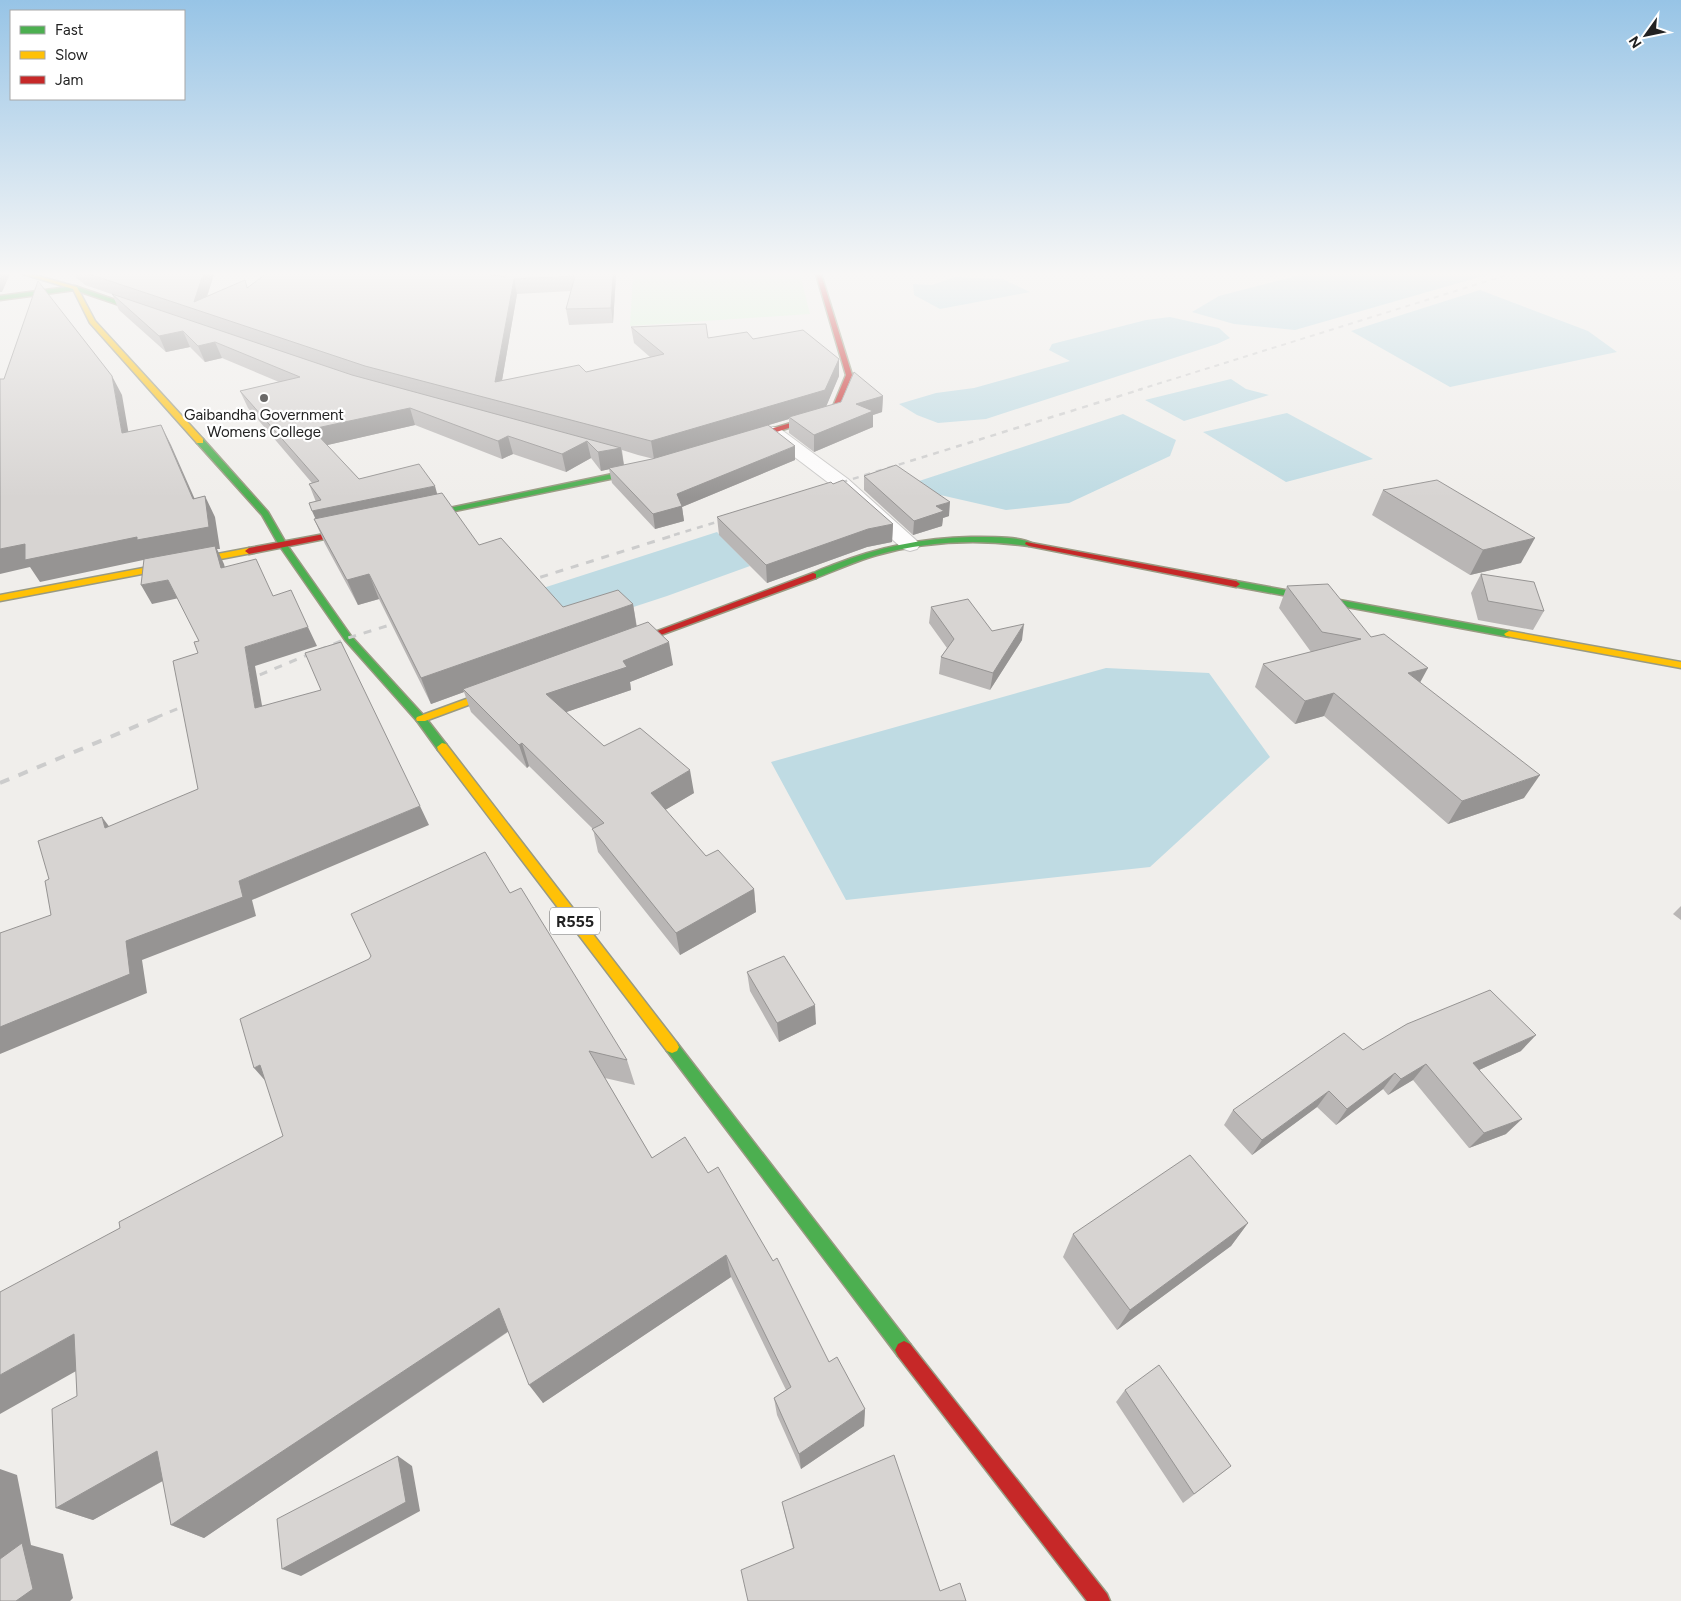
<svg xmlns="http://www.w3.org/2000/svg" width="1681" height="1601" font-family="Figtree,sans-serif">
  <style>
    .park { fill: #daf5da }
    .water { fill: #bfdbe3 }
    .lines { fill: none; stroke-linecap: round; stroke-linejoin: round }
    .street-casing { stroke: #c9c8c7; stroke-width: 2 }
    .fast-casing { stroke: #999a82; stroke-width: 3 }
    .slow-casing { stroke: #999a82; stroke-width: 3 }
    .jam-casing { stroke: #999a82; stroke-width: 3 }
    .street { fill: #fdfcfc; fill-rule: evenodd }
    .fast { fill: #4caf50; fill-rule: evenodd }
    .slow { fill: #ffc107; fill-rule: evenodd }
    .jam { fill: #c62828; fill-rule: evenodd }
    .rail-far3 { stroke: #ccc; stroke-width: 2; stroke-dasharray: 5 5; stroke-linecap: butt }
    .rail-far2 { stroke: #ccc; stroke-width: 2.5; stroke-dasharray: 6 6; stroke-linecap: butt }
    .rail-far1 { stroke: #ccc; stroke-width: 3; stroke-dasharray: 8 8; stroke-linecap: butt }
    .rail { stroke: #ccc; stroke-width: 4; stroke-dasharray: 10 10; stroke-linecap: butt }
    .wall { fill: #b9b6b5; fill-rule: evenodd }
    .shaded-wall { fill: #969493 }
    .building { fill: #d7d4d2; stroke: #969493 }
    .poi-dot { fill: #6a6968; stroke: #fff; stroke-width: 2 }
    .labels { text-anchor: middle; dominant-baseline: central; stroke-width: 4.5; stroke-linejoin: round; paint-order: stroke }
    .far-poi-label { font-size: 15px; fill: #222; stroke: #fff }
    .shield { fill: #fff; stroke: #646464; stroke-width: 1 }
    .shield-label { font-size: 16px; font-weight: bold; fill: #222 }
  </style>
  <rect width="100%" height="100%" fill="#f0eeeb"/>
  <path class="park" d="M 633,274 L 800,274 L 810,314 L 630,326 Z"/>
  <path class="water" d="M 1304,274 L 1490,274 L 1295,330 L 1234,324 L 1192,312 L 1219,296 Z
    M 955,277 L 1003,279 L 1030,292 L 940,309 L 914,295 L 913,284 L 932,285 Z
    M 1480,290 L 1588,331 L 1617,352 L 1450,387 L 1351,331 Z
    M 1170,317 L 1219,328 L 1230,338 L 1217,344 L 986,419 L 938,423 L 917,415 L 899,404 L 936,393 L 974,388 L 1070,361 L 1049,350 L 1052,344 L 1146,320 Z
    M 1231,379 L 1246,389 L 1269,395 L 1184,421 L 1145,400 Z
    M 1287,413 L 1373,459 L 1286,482 L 1203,432 Z
    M 1123,414 L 1176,440 L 1170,456 L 1069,503 L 1006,510 L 936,494 L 916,482 Z
    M 717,532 L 750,566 L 667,596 L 545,636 L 540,589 Z
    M 1106,668 L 1209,673 L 1270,757 L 1150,867 L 846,900 L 771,762 Z"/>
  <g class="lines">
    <g class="street-casing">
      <path id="street" d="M 773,427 L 779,428 L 848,479 L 917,541 L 920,545 L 917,549 L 910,551 L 903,549 L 834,487 L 767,436 L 764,432 L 767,428 Z"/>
    </g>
    <g class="fast-casing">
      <path id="fast" d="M 75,286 L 153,313 L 154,314 L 149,315 L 75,290 L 0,300 L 0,296 Z
        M 197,439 L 203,439 L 268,512 L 287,545 L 351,636 L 425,717 L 446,744 L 447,747 L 446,750 L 438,750 L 417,721 L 345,640 L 279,545 L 262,515 L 197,443 Z
        M 646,467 L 649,467 L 649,471 L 416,519 L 412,517 L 416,515 Z
        M 971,537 C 987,537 1021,536 1033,544 L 1029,546 C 978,539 927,541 877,555 C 856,561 836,570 816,578 L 810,578 L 809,576 C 815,571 825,568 833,565 C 878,547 923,538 971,537 Z
        M 1236,581 L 1509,631 L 1514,634 L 1509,637 L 1233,586 L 1233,582 Z
        M 672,1041 L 677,1043 L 910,1344 L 913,1350 L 910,1356 L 904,1359 L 898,1356 L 667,1051 L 665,1047 L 667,1043 Z"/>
    </g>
    <g class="slow-casing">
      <path id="slow" d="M 23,274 L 31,274 L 77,287 L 95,321 L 203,439 L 203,443 L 197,443 L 90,323 L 73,289 Z
        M 249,548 L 252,549 L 252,553 L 0,601 L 0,595 Z
        M 1509,631 L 1681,662 L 1681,668 L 1506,636 L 1504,634 Z
        M 502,686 L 507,689 L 506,691 L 425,721 L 417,721 L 416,719 L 417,717 Z
        M 442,743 L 446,744 L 677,1043 L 679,1047 L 677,1051 L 672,1053 L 667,1051 L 438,750 L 437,747 Z"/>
    </g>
    <g class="jam-casing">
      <path id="jam" d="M 816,274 L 821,274 L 852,375 L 837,412 L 743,443 L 737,443 L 737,439 L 831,411 L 846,375 Z
        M 357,528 L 361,530 L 360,532 L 249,554 L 245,551 L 249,548 Z
        M 1026,542 L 1236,581 L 1240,584 L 1236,587 L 1029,546 L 1025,544 Z
        M 813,573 L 816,574 L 816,578 L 628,647 L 625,648 L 620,645 Z
        M 904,1341 L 910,1344 L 1107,1594 L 1110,1601 L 1087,1601 L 898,1356 L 895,1350 L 898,1344 Z"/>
    </g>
    <use href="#street" class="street"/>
    <use href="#fast" class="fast"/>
    <use href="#slow" class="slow"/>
    <use href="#jam" class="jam"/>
    <path class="rail-far3" d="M 1138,390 L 1510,274"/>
    <path class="rail-far2" d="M 830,486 L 1142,389
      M 674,535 L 730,518"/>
    <path class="rail-far1" d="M 525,582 L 678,534
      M 245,681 L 348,638 L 406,620
      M 155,718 L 194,702"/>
    <path class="rail" d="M 0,783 L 158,717"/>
  </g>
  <path class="wall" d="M 72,274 L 214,274 L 207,297 L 248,287 L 505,277 L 505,274 L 616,276 L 613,323 L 569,325 L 566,309 L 571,291 L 517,294 L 502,380 L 586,372 L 650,357 L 634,343 L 631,327 L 708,338 L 753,339 L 839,359 L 839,376 L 826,406 L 883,396 L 882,412 L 873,415 L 873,427 L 814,452 L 789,433 L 789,419 L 680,451 L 795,460 L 682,507 L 684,521 L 655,529 L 612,483 L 609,469 L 601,471 L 591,458 L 566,472 L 513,454 L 502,459 L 415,425 L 327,445 L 359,479 L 437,494 L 479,545 L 563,607 L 633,604 L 637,627 L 673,665 L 630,682 L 631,690 L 566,712 L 604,746 L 694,793 L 665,810 L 706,856 L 754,889 L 756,912 L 680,955 L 598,852 L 593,829 L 529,766 L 527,768 L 471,712 L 464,692 L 431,704 L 379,599 L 358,605 L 325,544 L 314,519 L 315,519 L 316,502 L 309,484 L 312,483 L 248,408 L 240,391 L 279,382 L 222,358 L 205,362 L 190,347 L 166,352 L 119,310 L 112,294 L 214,329 L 85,285 ZM 622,450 L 638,455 L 654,459 L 624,465 Z
    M 864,476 L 949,516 L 943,518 L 942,526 L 913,535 L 864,490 Z
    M 1383,490 L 1521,563 L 1470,575 L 1372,515 Z
    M 717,517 L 893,524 L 892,542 L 867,547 L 767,583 L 719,535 Z
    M 1481,574 L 1544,611 L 1533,630 L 1478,620 L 1471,593 Z
    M 1287,586 L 1371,637 L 1420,683 L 1524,798 L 1448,824 L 1324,716 L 1295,724 L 1255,687 L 1263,664 L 1311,652 L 1279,608 Z
    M 931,607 L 992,631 L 1022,640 L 990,690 L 939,674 L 941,657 L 947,648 L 929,623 Z
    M 510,893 L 627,1060 L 635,1085 L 605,1078 L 652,1158 L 708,1173 L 829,1362 L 865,1409 L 864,1426 L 801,1469 L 777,1415 L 774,1398 L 786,1390 L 731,1277 L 543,1403 L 508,1332 L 204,1538 L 171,1525 L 163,1481 L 93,1520 L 56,1508 L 77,1396 L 76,1371 L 120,1228 L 283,1136 Z
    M 1681,906 L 1681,920 L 1673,914 Z
    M 747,972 L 816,1024 L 779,1042 L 750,991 Z
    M 1363,1050 L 1521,1051 L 1479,1070 L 1506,1134 L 1469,1148 L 1413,1080 L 1388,1095 L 1383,1089 L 1336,1125 L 1317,1107 L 1252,1155 L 1224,1125 L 1233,1110 Z
    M 1248,1223 L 1231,1246 L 1117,1330 L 1063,1257 L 1073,1234 Z
    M 1125,1390 L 1231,1466 L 1183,1503 L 1116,1402 Z
    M 782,1502 L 940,1591 L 966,1601 L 793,1548 Z"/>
  <path class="shaded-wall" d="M 0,274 L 10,274 L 2,292 L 0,292 Z
    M 203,274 L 214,274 L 202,312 L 194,302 Z
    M 613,274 L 616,274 L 616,276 L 613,323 L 611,308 Z
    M 514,279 L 517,294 L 499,398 L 495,382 Z
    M 183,331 L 190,347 L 166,352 L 159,336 Z
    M 215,342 L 222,358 L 205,362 L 198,346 Z
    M 839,359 L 839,376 L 826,407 L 789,417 L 789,419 L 654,459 L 651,441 Z
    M 112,376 L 122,395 L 132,453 L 122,433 Z
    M 883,396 L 882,412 L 873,415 L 873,427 L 814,452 L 814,435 L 856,404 Z
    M 410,408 L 415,425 L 319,447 L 312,429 Z
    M 161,425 L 171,445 L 204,520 L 193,499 Z
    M 508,436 L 513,454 L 502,459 L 498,441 Z
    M 587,441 L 591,458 L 566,472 L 562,454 Z
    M 795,446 L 795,460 L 682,507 L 684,521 L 655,529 L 653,514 L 677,494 Z
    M 621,448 L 624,466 L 601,471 L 598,452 Z
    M 435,486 L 440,504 L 320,529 L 312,511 Z
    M 205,496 L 215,517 L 220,549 L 217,549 L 224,564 L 230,587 L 148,559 L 40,582 L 30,567 L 0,574 L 0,549 Z
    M 950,502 L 949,516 L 943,518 L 942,526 L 913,535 L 914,521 L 936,506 Z
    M 893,524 L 892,542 L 867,547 L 767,583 L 766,565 L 868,529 Z
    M 1535,538 L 1521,563 L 1470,575 L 1483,550 Z
    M 369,574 L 379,599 L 358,605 L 347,580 Z
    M 168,580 L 179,598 L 152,604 L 141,585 Z
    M 633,604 L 637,630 L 463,689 L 464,692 L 431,704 L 421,678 Z
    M 1024,624 L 1022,640 L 990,690 L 993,673 Z
    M 308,627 L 317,646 L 255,666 L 266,728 L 255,708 L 245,647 Z
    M 669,642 L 673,665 L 630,682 L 631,690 L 552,717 L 546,694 L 623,661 Z
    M 1428,668 L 1416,690 L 1408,673 Z
    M 1334,693 L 1324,716 L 1295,724 L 1305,701 Z
    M 522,743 L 529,766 L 527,768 L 519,745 Z
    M 690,770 L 694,793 L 655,816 L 651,793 Z
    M 1540,775 L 1524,798 L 1448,824 L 1462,801 Z
    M 420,806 L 429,825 L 252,900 L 256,916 L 142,960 L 147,993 L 0,1054 L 0,1027 L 126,941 L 239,881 Z
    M 102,817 L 117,837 L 105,828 Z
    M 754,889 L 756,912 L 680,955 L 676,933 Z
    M 815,1005 L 816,1024 L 779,1042 L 777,1023 Z
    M 1536,1035 L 1521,1051 L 1459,1079 L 1473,1063 Z
    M 1426,1064 L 1413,1080 L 1388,1095 L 1401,1079 Z
    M 260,1065 L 276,1093 L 254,1068 Z
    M 1395,1073 L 1383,1089 L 1336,1125 L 1347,1109 Z
    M 1329,1091 L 1317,1107 L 1252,1155 L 1262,1140 Z
    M 1522,1119 L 1506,1134 L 1469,1148 L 1484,1133 Z
    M 1248,1223 L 1231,1246 L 1117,1330 L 1130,1310 Z
    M 726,1255 L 731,1277 L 543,1403 L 529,1385 Z
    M 499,1308 L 513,1328 L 204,1538 L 171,1525 Z
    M 74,1334 L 108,1353 L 0,1414 L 0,1375 Z
    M 865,1409 L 864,1426 L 801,1469 L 799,1454 Z
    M 157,1451 L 189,1466 L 93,1520 L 56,1508 Z
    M 398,1456 L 412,1466 L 420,1511 L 301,1576 L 282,1569 Z
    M 0,1469 L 17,1475 L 31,1545 L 63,1554 L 73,1598 L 70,1601 L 16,1601 L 0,1564 Z"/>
  <path class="building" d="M 89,274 L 203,274 L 194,302 L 245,280 L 247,288 L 266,274 L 488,274 L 505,277 L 505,274 L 613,274 L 611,308 L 566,309 L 575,276 L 514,279 L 495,382 L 579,365 L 586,372 L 664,354 L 631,327 L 706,324 L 708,338 L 747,332 L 753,339 L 803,330 L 839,359 L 825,390 L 651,441 L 365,366 Z
    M 38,281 L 112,376 L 122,433 L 161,425 L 193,499 L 205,496 L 209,527 L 137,540 L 137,537 L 25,560 L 25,544 L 0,549 L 0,379 L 4,379 Z
    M 112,294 L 352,375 L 621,448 L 598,452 L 587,441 L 562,454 L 508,436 L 498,441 L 410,408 L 312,429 L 359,479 L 419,464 L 435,486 L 312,511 L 309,503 L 321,500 L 309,484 L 319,481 L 240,391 L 300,377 L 215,342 L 198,346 L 183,331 L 159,336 Z
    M 854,372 L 883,396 L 856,404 L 873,411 L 814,435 L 789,417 L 841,402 Z
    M 768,425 L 795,446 L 677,494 L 682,506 L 653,514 L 609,468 L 652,459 Z
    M 896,465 L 950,502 L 936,506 L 944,511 L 914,521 L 864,476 Z
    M 843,480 L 893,524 L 868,529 L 766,565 L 717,517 L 831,482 L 833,484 Z
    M 1437,480 L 1535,538 L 1483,550 L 1383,490 Z
    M 442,493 L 479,545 L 501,538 L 563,607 L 618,590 L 633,604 L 421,678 L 369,574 L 347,580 L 314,519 Z
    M 215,546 L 221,568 L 256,559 L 273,596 L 291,590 L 308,627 L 245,647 L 255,708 L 321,690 L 305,653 L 341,642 L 420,806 L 239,881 L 243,897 L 126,941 L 130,974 L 0,1027 L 0,933 L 51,915 L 45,881 L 49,879 L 38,841 L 102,817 L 105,828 L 198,789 L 173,661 L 198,653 L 194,642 L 199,641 L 168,580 L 141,585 L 144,559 Z
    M 1481,574 L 1534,582 L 1544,611 L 1488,601 Z
    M 1328,584 L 1371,637 L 1384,634 L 1428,668 L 1408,673 L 1540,775 L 1462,801 L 1334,693 L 1305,701 L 1263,664 L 1361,639 L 1322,632 L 1287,586 Z
    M 968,599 L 992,631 L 1024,624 L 993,673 L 941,657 L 954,639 L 931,607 Z
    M 648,622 L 669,642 L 623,661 L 627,667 L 546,694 L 604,746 L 640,728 L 690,770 L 651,793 L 706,856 L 718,850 L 754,889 L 676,933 L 592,829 L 604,823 L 522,743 L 519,745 L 463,689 Z
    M 485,852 L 510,893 L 521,888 L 627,1060 L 589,1051 L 652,1158 L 685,1137 L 708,1173 L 718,1167 L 773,1261 L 777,1258 L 829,1362 L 837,1357 L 865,1409 L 799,1454 L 774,1398 L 791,1387 L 726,1255 L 529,1385 L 499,1308 L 171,1525 L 157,1451 L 56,1508 L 52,1409 L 77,1396 L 74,1334 L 0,1375 L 0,1292 L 120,1228 L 119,1222 L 283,1136 L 260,1065 L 254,1068 L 240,1019 L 369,959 L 371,956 L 351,914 Z
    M 784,956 L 815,1005 L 777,1023 L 747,972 Z
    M 1490,990 L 1536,1035 L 1473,1063 L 1522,1119 L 1484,1133 L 1426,1064 L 1401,1079 L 1395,1073 L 1347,1109 L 1329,1091 L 1262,1140 L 1233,1110 L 1344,1033 L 1363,1050 L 1407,1024 Z
    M 1190,1155 L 1248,1223 L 1130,1310 L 1073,1234 Z
    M 1159,1365 L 1231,1466 L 1194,1494 L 1125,1390 Z
    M 894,1455 L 940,1591 L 960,1583 L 966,1601 L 748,1601 L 741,1570 L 794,1548 L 782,1502 Z
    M 398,1456 L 406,1502 L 282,1569 L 277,1519 Z
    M 22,1543 L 33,1589 L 16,1601 L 0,1601 L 0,1559 Z"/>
  <linearGradient id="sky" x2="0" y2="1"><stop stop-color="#97c4e6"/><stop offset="0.55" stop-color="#f8f7f6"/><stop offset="1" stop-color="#f8f7f6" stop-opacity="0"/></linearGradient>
  <rect width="1681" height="498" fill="url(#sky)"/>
  <circle class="poi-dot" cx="264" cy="398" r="5"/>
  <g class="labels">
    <g class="far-poi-label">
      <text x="264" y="415">Gaibandha Government<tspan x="264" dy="17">Womens College</tspan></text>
    </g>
    <rect class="shield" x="550" y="907.5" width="50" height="27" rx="4"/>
    <g class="shield-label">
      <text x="575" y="921">R555</text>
    </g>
  </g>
  <rect x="10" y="10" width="175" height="90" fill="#ffffff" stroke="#a7a7a7"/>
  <rect x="20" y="26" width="25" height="8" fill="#4caf50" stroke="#a7a7a7"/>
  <text x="55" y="35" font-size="15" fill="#222222">Fast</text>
  <rect x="20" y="51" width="25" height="8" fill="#ffc107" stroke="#a7a7a7"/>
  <text x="55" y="60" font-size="15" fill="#222222">Slow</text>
  <rect x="20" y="76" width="25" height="8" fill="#c62828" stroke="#a7a7a7"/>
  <text x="55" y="85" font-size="15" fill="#222222">Jam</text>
  <g transform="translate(1646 35) rotate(237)" stroke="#ffffff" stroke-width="4" paint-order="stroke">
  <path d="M0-4L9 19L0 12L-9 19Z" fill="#222222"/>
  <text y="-8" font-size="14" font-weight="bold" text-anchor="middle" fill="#222222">N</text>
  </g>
</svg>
